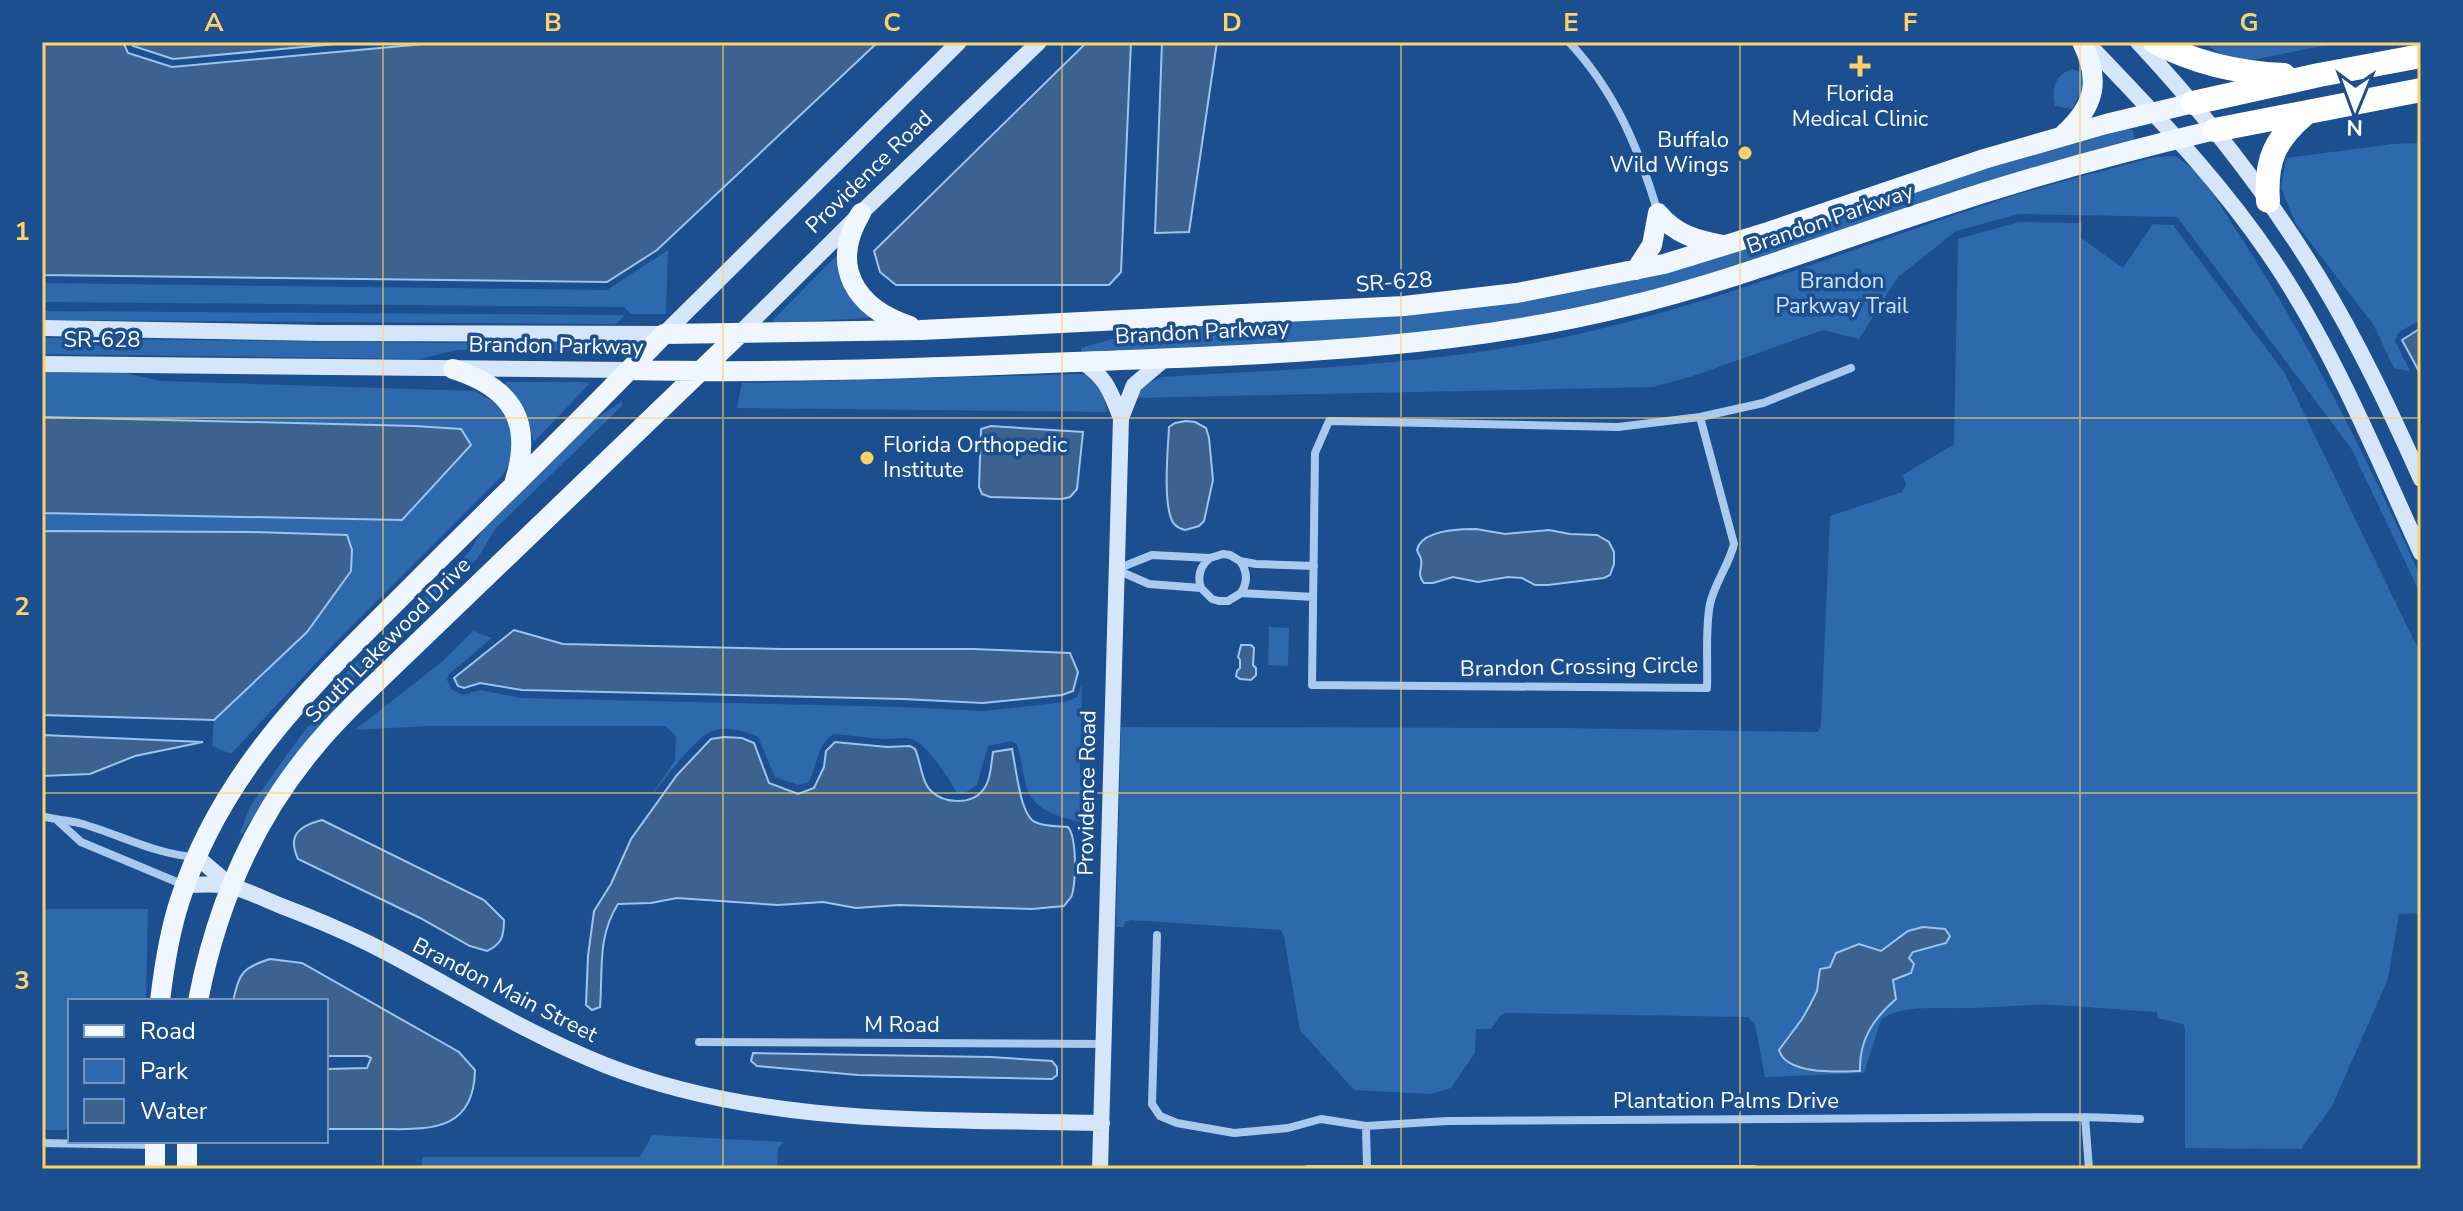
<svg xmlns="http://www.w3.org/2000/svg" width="2463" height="1211" font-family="'Nunito Sans',sans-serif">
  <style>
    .green { fill: #2e69ad; fill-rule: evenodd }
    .water { fill: #3c6290; stroke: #9cc4f0; stroke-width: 2 }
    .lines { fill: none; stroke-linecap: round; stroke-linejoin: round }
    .street { stroke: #a9c9ee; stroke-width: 8 }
    .secondary { stroke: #d6e6fa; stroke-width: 16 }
    .primary { stroke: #f0f6ff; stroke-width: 20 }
    .highway { stroke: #fff; stroke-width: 24 }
    .grid { fill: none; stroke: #ffd166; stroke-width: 2; stroke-opacity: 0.55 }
    .poi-dot { fill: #ffd166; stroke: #1b4f8f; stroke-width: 3 }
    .labels { text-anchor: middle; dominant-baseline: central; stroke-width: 7; stroke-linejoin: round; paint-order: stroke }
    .poi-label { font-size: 22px; fill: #fff; stroke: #1b4f8f }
    .street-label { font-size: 22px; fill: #fff; stroke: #1b4f8f }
    .park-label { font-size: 22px; fill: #cfe3fa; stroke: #1b4f8f }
    .neatline { fill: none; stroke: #ffd166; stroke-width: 3 }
    .grid-label { font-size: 26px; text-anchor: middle; font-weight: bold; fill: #ffd166 }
  </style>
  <rect width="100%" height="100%" fill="#1b4f8f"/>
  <path class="green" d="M 2205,42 L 2342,42 L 2242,62 L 2224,58 Z
    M 2072,69 L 2083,73 L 2082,89 L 2072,109 L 2055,106 C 2051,89 2055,75 2072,69 Z
    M 2126,129 L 2133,130 L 2134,140 C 2038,171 1942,202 1846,233 C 1745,265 1642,298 1538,316 C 1387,343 1233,345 1081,353 L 1081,348 L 1151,328 L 1509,303 L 1560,295 L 1627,280 L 1940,182 Z
    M 2421,143 L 2421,319 L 2398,333 L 2395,341 L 2410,371 L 2394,368 L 2373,324 L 2296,224 L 2281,188 L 2286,158 L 2393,144 Z
    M 2175,156 C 2203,172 2219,204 2236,230 C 2308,339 2368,460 2421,578 L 2421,595 L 2351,448 L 2177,217 L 2019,214 L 1956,231 L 1898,277 L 1859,339 L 1823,330 L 1693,376 L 1653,387 L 1134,398 L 1142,385 L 1162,377 C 1297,369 1432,365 1565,337 C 1715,305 1858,246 2003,199 C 2053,183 2104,171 2155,157 Z
    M 2019,222 L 2082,223 L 2081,238 L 2123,268 L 2153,224 L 2173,225 L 2284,372 L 2421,655 L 2421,913 L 2399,914 L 2388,979 L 2332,1106 L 2301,1149 L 2185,1148 L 2185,1028 L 2183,1024 L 2157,1018 L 2157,1012 C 2122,1010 2086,1006 2051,1005 C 2023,1004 1993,1008 1965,1008 C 1942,1009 1898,1004 1881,1020 L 1864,1073 L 1765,1077 L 1755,1024 L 1748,1017 L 1505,1013 L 1500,1016 L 1491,1029 L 1476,1029 L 1475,1053 L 1451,1088 L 1431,1094 L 1354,1090 L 1300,1030 L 1284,937 L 1281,930 L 1131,920 L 1125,922 L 1124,927 L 1116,927 L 1121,727 L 1562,728 L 1818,732 L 1821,726 L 1830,516 L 1902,492 L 1906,485 L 1903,475 L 1954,444 L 1958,239 ZM 1908,931 L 1928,947 L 1913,952 L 1893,980 L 1896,999 C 1879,1014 1868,1031 1859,1052 L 1779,1050 L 1802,1019 L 1830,967 L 1859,944 L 1881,951 Z
    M 668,250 L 666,314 L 631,314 L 624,307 L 42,302 L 42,283 L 607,290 Z
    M 835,257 L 838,257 C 845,287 845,294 868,315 L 868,318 L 774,323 L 772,321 Z
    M 42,311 L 624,315 L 617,324 L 42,320 Z
    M 42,338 L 432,343 L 590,342 L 596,343 L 597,346 L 594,351 L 457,350 L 419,359 L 42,354 Z
    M 42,372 L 125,373 L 161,381 L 474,391 L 506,408 C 516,437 518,446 504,474 L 329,649 L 231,754 L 212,746 L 214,720 L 307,632 L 351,571 L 352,550 L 251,532 L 42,531 L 42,513 L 218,515 L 42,432 Z
    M 1085,374 C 1100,386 1104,393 1107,412 L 737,408 L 742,383 Z
    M 506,382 L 581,382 L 590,383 L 534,442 C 526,417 526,404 505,385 Z
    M 622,401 L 622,406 L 496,528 L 477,559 L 354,677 L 332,713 L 314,731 L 278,779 L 243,833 L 239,834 L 251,805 L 304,731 L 325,708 L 347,672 L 469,552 L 489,520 L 587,425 Z
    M 1269,627 L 1289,628 L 1288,666 L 1268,665 Z
    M 473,631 L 492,638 L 449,674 L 447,680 L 452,690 L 464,695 L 480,690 L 521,698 L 902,707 L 983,711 L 1065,702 L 1077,697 L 1082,684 L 1080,771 L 1089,791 L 1084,823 C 1062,817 1040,814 1028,792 C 1026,788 1020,756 1018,747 L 1015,743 L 1011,741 L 988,746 L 977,785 L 963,794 L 957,793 C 949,779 928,746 914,740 C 905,736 894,739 883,739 C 867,738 850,735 833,734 C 816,747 818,763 809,782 L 798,785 L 775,777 L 758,737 C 744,731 725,725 710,732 C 695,738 658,787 647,802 L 675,760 L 676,736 L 665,726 L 428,726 L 355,730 L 444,660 Z
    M 42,909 L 148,909 L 146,1001 L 70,1001 L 70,1130 L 42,1130 Z
    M 652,1135 L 784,1142 L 778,1149 L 777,1169 L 422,1169 L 422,1157 L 640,1157 Z"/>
  <path class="water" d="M 42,42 L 123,42 L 128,53 L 172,67 L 446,42 L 878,42 L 657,250 L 607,282 L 42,275 Z
    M 131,42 L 135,44 L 358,42 L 173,59 L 133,46 Z
    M 1087,42 L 1131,42 L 1121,272 L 1109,285 L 896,285 L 880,272 L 874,251 Z
    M 1162,42 L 1217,42 L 1189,232 L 1155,233 Z
    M 2421,328 L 2421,375 L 2402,340 Z
    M 42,417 L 415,426 L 461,429 L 471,445 L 402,520 L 42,513 Z
    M 1186,421 L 1195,422 L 1206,428 L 1209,438 L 1213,480 L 1204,521 L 1199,526 L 1185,530 C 1181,529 1177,527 1174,524 C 1162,508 1168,448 1169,427 L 1175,423 Z
    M 991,426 L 1083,432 L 1077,489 L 1070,497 L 1062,499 L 990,497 L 982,494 L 979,487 L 981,429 Z
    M 1476,529 L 1505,534 L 1549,530 L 1570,534 L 1597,535 L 1609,542 L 1614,552 L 1614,564 L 1610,575 L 1604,578 L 1548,585 L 1535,585 L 1522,578 L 1508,577 L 1478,582 L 1453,577 L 1433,583 L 1424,583 C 1416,574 1423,569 1421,559 C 1420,556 1418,553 1417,550 C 1421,530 1458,529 1476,529 Z
    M 42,531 L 251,532 L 347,535 L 352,550 L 351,571 L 307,632 L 214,720 L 42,715 Z
    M 514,630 L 563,644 L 781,649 L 973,649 L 1070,653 L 1078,672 L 1073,691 L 1062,695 L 983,703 L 903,699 L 522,690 L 480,683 L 464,688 L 458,686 L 454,678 Z
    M 1241,645 L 1251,645 L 1254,648 L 1253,665 L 1256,668 L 1256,675 L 1251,680 L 1240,679 L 1236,676 L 1237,671 L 1240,668 L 1240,660 L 1238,657 Z
    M 42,735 L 203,742 L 135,756 L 90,774 L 42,776 Z
    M 724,737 L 742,738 L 754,743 L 769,783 L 798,794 L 814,788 L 824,767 L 826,751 L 835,742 L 887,747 L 910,746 L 915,749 C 921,762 921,781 931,791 C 944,804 972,805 983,790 C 991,780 991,764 993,752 L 1012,749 C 1016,767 1020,815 1035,822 C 1045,827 1058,826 1068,827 C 1077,838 1076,880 1072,895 C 1071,898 1066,903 1064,906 L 1032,909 L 899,905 L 856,908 L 823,902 L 778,905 L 677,898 L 651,903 L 618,904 C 597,937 603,970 600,1007 L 592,1010 L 586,1005 L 588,956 L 594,911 L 611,884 L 631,839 L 677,775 L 711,739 Z
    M 322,820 L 484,900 L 504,920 C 504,936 502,944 487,951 L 470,946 L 420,918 L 298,859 C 287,835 299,826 322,820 Z
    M 1923,927 L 1945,929 L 1950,936 L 1946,943 L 1913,952 L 1909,958 L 1914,964 L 1911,973 L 1893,980 L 1896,999 C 1873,1019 1859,1040 1860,1071 C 1838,1072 1786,1075 1779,1050 L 1802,1019 L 1810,1005 L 1817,991 L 1820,969 L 1830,967 L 1836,953 L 1859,944 L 1881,951 L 1908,931 Z
    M 270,959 L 302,963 L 459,1052 L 475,1070 C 474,1128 435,1130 388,1129 C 367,1129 347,1129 326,1129 L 326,1069 L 367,1068 L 371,1058 L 367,1056 L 326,1056 L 326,1001 L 233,1001 C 240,972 242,968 270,959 Z
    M 753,1053 L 991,1057 L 1052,1061 L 1057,1067 L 1057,1075 L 1052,1079 L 858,1075 L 757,1066 L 751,1061 Z"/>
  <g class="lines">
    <path class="street" d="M 1569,42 C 1615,91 1639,149 1658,213
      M 1700,417 L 1734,544 C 1729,565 1715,582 1710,604 C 1705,628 1708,662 1707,688 L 1312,685 L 1315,453 L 1329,421 L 1618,427 L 1700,417 L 1763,403 L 1851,368
      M 1240,561 C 1248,572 1248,582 1241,593
      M 1117,569 L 1152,555 L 1210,558 L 1223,554 L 1230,555 L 1240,561 L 1256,564 L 1314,566
      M 1117,570 L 1149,584 L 1201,588 L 1212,599 L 1219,601 L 1228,601 L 1241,593 L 1313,597
      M 1201,588 C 1197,576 1200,566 1210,558
      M 42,816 C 54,820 67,820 79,823 C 119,834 154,854 195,857
      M 58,821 L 81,842 L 184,885
      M 1157,935 L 1152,1104 L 1160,1116 L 1177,1123 L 1234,1133 L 1288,1128 L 1321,1119 L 1366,1126 L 1447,1121 L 2085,1117 L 2140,1119
      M 699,1042 L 1104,1044
      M 2085,1117 L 2089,1169
      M 1366,1126 L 1367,1167
      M 42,1143 L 153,1145
      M 1308,1169 L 1754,1169"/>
    <path class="secondary" d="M 2086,42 C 2158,117 2230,191 2286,280 C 2340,366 2379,461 2421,553
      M 2138,42 C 2206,115 2267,193 2319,278 C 2358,342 2390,410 2421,479
      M 42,328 L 322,333 L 664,334 L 959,42
      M 739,334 L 861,213 L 1039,42
      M 1081,361 C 1107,378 1110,391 1121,418
      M 42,364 L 629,370
      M 197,857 L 231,886
      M 185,885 C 200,885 219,883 234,887 C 251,892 268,901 284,907 C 313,918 341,930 368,943 C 448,983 521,1032 605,1065 C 763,1127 935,1119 1102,1123
      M 1100,1169 L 1121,418 L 1134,385 L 1166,358"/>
    <path class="primary" d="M 2064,134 C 2095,106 2101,80 2082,42
      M 861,213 C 829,266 855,308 910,326
      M 1658,213 C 1676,235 1697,240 1723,245
      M 1636,270 L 1652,245 L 1658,213
      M 453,369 C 513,388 534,422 514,484
      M 629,370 C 786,374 943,367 1100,361 C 1275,354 1453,349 1624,307 C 1730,282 1831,242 1934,209 C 2026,178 2121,152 2215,130
      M 160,1001 C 164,967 169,933 180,900 C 225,761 325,674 424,574 C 504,494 586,416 664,334 L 921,330 L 1404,306 L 1517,293 L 1664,264 L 1768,232 L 1984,159 L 2106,124 L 2193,103
      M 198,1001 C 216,907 254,818 316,745 C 329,729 344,714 359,699 L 739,334
      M 155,1169 L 155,1141
      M 187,1169 L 187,1141"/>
    <path class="highway" d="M 2155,42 C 2195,63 2240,73 2284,75
      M 2193,103 L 2319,75 L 2421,56
      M 2215,130 L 2421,90
      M 2268,201 C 2265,160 2275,139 2306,113"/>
  </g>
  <path class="grid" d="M 383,42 L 383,1169M 723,42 L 723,1169M 1062,42 L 1062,1169M 1401,42 L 1401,1169M 1740,42 L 1740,1169M 2080,42 L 2080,1169M 42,418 L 2421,418M 42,793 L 2421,793"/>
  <g class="poi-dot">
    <path d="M1856 54h8v8h8v8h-8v8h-8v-8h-8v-8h8z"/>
    <circle cx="1745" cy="153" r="8"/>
    <circle cx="867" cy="458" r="8"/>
  </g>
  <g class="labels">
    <g class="poi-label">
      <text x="1860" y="94">Florida<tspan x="1860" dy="25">Medical Clinic</tspan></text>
      <text x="1729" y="140" text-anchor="end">Buffalo<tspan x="1729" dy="25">Wild Wings</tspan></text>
      <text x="883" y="445" text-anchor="start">Florida Orthopedic<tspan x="883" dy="25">Institute</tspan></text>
    </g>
    <g class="street-label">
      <text transform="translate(869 172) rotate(-44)">Providence Road</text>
      <text transform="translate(1830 219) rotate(-19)">Brandon Parkway</text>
      <text transform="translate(1394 282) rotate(-4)">SR-628</text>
      <text transform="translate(1202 332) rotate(-3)">Brandon Parkway</text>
      <text x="102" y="340">SR-628</text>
      <text transform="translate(556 346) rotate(1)">Brandon Parkway</text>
      <text transform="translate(388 640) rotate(-45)">South Lakewood Drive</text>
      <text transform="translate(1579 667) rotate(-1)">Brandon Crossing Circle</text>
      <text transform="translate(1087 793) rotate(-89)">Providence Road</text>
      <text transform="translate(505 990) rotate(27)">Brandon Main Street</text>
      <text x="902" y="1025">M Road</text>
      <text x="1726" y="1101">Plantation Palms Drive</text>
    </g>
    <g class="park-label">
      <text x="1842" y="281">Brandon<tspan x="1842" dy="25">Parkway Trail</tspan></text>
    </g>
  </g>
  <rect width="2463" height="1211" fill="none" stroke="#1b4f8f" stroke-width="88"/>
  <rect x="68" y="999" width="260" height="144" fill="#1b4f8f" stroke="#7695bc" stroke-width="2"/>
  <rect x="84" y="1025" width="40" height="12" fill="#f0f6ff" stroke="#7695bc" stroke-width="2"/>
  <text x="140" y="1039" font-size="24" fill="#ffffff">Road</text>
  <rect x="84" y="1059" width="40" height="24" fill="#2e69ad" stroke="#7695bc" stroke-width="2"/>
  <text x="140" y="1079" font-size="24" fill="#ffffff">Park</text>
  <rect x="84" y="1099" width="40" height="24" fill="#3c6290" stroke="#7695bc" stroke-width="2"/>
  <text x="140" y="1119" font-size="24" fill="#ffffff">Water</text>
  <g transform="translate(2355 108) rotate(181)" stroke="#1b4f8f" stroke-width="6" paint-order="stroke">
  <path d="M0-6L14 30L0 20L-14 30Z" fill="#ffffff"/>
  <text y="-12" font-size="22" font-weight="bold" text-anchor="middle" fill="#ffffff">N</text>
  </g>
  <rect x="44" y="44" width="2375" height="1123" class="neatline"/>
  <g class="grid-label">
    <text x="214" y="31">A</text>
    <text x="553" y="31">B</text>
    <text x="892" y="31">C</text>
    <text x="1232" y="31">D</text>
    <text x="1571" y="31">E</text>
    <text x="1910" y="31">F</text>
    <text x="2249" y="31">G</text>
    <text x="22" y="240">1</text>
    <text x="22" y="615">2</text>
    <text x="22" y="989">3</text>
  </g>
</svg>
